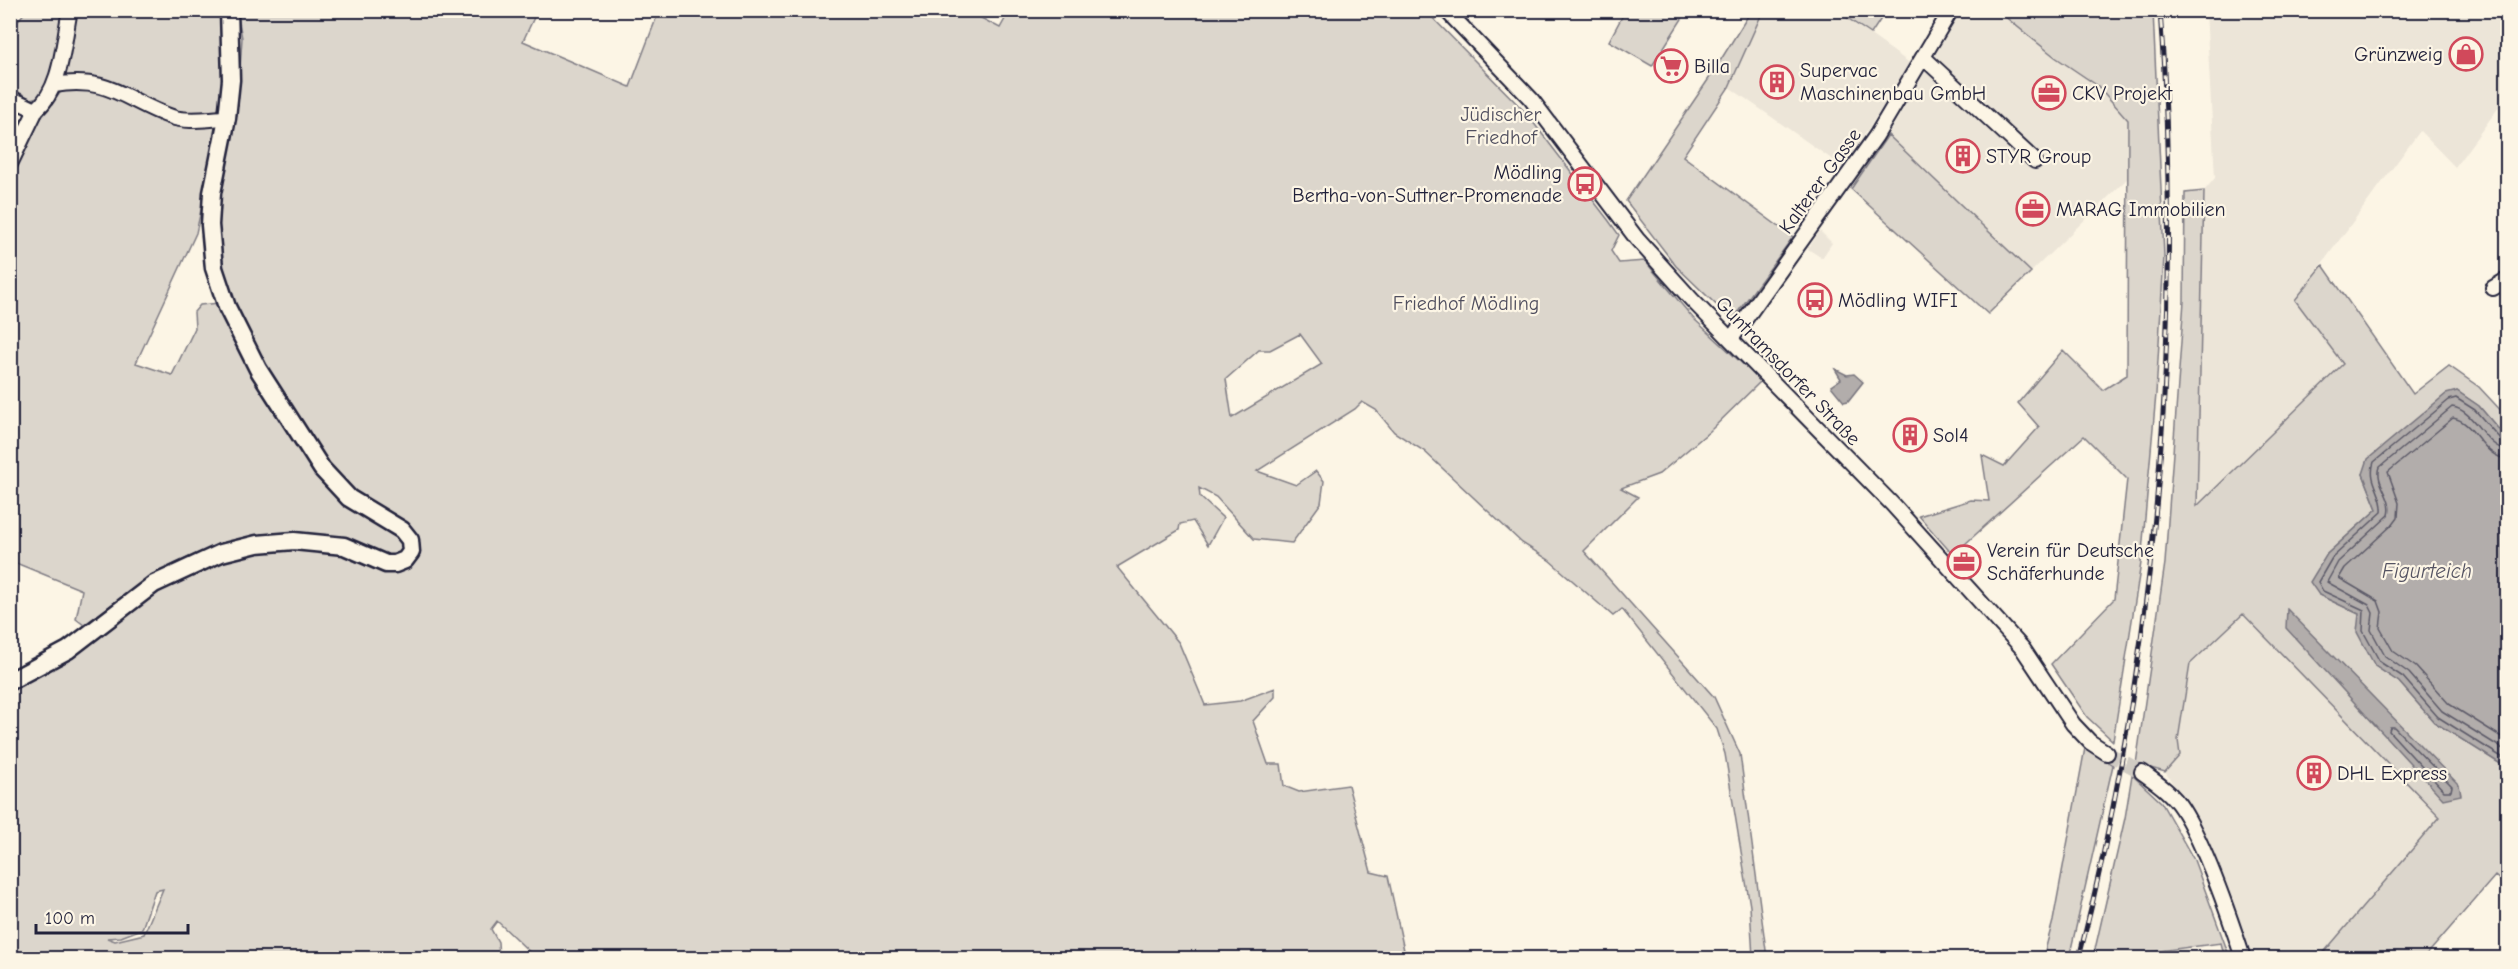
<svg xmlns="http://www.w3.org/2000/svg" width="2518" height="969" font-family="'Comic Neue',sans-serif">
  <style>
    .built { fill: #ece5d8 }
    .green { fill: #dcd6cc; stroke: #7f7c84; stroke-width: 1.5; fill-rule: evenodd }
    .water { fill: #b2adab; stroke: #78757e; stroke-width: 1.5 }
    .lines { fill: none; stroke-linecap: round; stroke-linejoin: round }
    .shore { stroke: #5c5a68; stroke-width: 1.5 }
    .minor-tunnel { stroke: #d0cbc3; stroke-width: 14; stroke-dasharray: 14 7; stroke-linecap: butt }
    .minor-casing { stroke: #22223b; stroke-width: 18 }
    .major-casing { stroke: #22223b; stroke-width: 21 }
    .minor { stroke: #fcf5e5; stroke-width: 14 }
    .major { stroke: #fcf5e5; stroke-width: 16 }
    .rail-casing { stroke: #22223b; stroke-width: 5 }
    .rail { stroke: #fcf5e5; stroke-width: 3; stroke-dasharray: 9; stroke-linecap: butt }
    .labels { text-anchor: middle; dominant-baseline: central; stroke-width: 4.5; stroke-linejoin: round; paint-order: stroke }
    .poi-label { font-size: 20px; fill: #22223b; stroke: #fcf5e5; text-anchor: start }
    .park-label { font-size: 20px; fill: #504f5f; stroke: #fcf5e5 }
    .street-label { font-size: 20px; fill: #22223b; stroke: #fcf5e5 }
    .water-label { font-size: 21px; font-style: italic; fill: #545362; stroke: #fcf5e5 }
  </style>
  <rect width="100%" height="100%" fill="#fcf5e5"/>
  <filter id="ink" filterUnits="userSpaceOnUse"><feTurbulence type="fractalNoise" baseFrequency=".0167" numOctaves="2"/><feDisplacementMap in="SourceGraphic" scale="12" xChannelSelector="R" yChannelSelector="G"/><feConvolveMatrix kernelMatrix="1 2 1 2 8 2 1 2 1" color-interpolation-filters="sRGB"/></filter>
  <g filter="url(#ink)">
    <path class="built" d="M 1763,11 L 1837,11 L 1911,64 L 1843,167 L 1729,87 Z
      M 1961,11 L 1996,11 L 2098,86 L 2128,120 L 2128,178 L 2031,272 L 1888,135 Z
      M 2206,11 L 2507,11 L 2507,96 L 2455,167 L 2420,131 L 2295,300 L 2344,364 L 2197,507 L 2204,191 L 2215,178 Z
      M 1820,231 L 1832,243 L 1822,258 L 1808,249 Z
      M 2243,614 L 2440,817 L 2319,958 L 2252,958 L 2235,908 L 2202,826 L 2165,772 L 2180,755 L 2178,740 L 2190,664 Z"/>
    <path class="green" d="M 1010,10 L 1426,11 L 1526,113 L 1609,221 L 1619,235 L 1611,251 L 1619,263 L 1645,261 L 1693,318 L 1761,381 L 1710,431 L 1659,474 L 1621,488 L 1638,497 L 1584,551 L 1714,697 L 1740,754 L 1767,958 L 1753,958 L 1750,906 L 1725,754 L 1717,729 L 1622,609 L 1613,616 L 1549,560 L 1522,543 L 1424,451 L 1394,432 L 1376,410 L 1362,402 L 1355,409 L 1257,471 L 1296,485 L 1316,471 L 1324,481 L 1321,503 L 1292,543 L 1254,539 L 1216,497 L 1199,488 L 1200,497 L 1223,518 L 1208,545 L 1193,521 L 1180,524 L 1179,530 L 1117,567 L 1179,643 L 1205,705 L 1240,701 L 1275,688 L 1275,697 L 1253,721 L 1268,764 L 1281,764 L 1284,786 L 1299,792 L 1348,785 L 1371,872 L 1388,876 L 1405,955 L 1385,958 L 1070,958 L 1068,955 L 1067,958 L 536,958 L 497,921 L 491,929 L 498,942 L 499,958 L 11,958 L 10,686 L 143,598 L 226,557 L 266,550 L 320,546 L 379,567 L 417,551 L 335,478 L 259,357 L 230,301 L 217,245 L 218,191 L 234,130 L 238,100 L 242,38 L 237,11 L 537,11 L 523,41 L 630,87 L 659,11 L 968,11 L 1000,28 ZM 1300,334 L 1322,364 L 1232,418 L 1226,379 L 1259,350 L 1270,350 ZM 163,889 L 144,934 L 115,941 L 107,938 L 121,937 L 142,929 L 155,891 Z
      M 26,11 L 224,11 L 225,72 L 219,127 L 196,233 L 136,363 L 172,375 L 195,328 L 194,312 L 200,305 L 219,303 L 300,445 L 399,538 L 403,546 L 400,553 L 391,557 C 355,547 320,535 284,533 C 273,533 262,536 252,538 C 184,549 138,585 84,625 L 76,619 L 82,590 L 11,561 L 10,352 L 16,340 L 10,336 L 11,129 L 14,119 L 39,121 L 63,89 L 31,99 L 11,88 L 10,30 Z
      M 1625,11 L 1625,10 L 1687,11 L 1652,66 L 1609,41 Z
      M 1751,11 L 1763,11 L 1729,87 L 1683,156 L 1793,237 L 1732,320 L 1676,266 L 1626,201 L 1712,74 Z
      M 1837,11 L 1886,11 L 1871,34 Z
      M 1998,11 L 2153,11 L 2164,256 L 2156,394 L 2141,563 L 2113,741 L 2087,717 L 2051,664 L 2114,599 L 2127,479 L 2084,436 L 1953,555 L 1919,516 L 1971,500 L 1989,501 L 1982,455 L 2004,466 L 2039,427 L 2018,403 L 2063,350 L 2103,390 L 2127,375 L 2128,120 L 2098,86 L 2055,57 Z
      M 1888,135 L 2031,272 L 1988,314 L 1851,189 Z
      M 2204,191 L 2197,506 L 2343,364 L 2295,300 L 2323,265 L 2413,394 L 2449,366 L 2479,387 L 2507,417 L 2507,439 L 2479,406 L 2457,391 L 2363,474 L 2377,509 L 2327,554 L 2319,595 L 2359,614 L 2375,666 L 2399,682 L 2434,722 L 2507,768 L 2507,886 L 2495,876 L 2424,958 L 2319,958 L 2440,817 L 2243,614 L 2190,664 L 2178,740 L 2180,755 L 2165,772 L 2136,764 L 2165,563 L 2184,301 L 2185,193 Z
      M 2085,748 L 2113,765 L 2069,958 L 2043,958 L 2053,921 Z
      M 2132,775 L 2161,802 L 2194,860 L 2230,958 L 2225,958 L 2221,943 L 2144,953 L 2139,958 L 2093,958 L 2125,818 Z"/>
    <path class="water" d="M 1835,369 L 1847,375 L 1854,374 L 1863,382 L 1848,401 L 1844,402 L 1831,386 L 1841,379 Z
      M 2457,391 L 2479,406 L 2507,439 L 2507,768 L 2434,722 L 2399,682 L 2375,666 L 2357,632 L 2359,614 L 2319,595 L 2310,582 L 2327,554 L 2377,509 L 2363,474 L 2368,459 L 2446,394 Z
      M 2287,609 L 2459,785 L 2461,795 L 2443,799 L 2286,628 Z"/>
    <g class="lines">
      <path class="shore" d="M 2508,442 L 2501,440 L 2475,410 L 2456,398 L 2449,400 L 2374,462 C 2367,482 2384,493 2382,512 L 2332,558 L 2318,582 L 2323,591 L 2364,610 L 2363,631 L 2380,662 L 2403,677 L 2438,717 L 2508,761
        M 2508,450 C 2484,448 2476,410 2452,407 L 2380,467 C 2374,483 2394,498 2389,515 L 2338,562 L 2327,582 L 2369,605 L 2373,613 L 2371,630 L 2385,656 L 2409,673 L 2442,711 L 2508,752
        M 2508,459 C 2481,457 2476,422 2453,418 L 2388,472 L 2399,503 L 2398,517 L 2392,525 L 2345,568 L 2339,578 L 2378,601 L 2382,612 L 2380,628 L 2393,651 L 2416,667 L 2449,704 L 2508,741
        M 2390,727 L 2394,727 L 2452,786 L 2451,791 L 2444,791 L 2389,731 Z"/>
      <path class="minor-tunnel" d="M 2107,753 L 2142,772"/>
      <g class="minor-casing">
        <path id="minor" d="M 1446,10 L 1531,99 L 1637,239 L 1692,300 L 1892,504 L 2023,649 L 2073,724 L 2090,742 L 2107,753
          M 1923,57 L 2035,161
          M 54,85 C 110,76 124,100 172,117 C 187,123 211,118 227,118
          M 10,98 L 36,110 L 10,164
          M 36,110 C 62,88 63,43 70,10
          M 2493,288 L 2508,279
          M 1731,339 L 1876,136 L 1951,10
          M 2142,772 C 2157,783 2172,793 2182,809 C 2206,847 2229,915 2243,958"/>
      </g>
      <g class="major-casing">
        <path id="major" d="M 10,681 L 68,650 L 154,584 L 221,553 L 257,544 L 294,541 L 344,546 L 386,564 L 395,564 L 405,560 L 411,552 L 410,540 L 402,530 L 349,498 L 322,469 L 258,369 L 227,307 L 214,268 L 210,225 L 212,193 L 227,118 L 231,80 L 229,10"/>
      </g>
      <use href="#minor" class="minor"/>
      <use href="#major" class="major"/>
      <g class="rail-casing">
        <path id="rail" d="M 2079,958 C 2157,650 2184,328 2160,10"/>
      </g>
      <use href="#rail" class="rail"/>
    </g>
  </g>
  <defs>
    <g id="shop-ring" transform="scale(1.725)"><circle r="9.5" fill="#fcf5e5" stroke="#d1495b" stroke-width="1.5"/><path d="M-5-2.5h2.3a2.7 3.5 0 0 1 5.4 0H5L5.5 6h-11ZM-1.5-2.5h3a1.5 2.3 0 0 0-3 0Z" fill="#d1495b"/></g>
    <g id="supermarket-ring" transform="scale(1.725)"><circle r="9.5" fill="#fcf5e5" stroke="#d1495b" stroke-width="1.5"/><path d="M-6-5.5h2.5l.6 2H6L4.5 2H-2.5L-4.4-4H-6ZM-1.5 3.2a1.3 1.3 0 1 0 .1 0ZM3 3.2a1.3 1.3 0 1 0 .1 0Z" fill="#d1495b"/></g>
    <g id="building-ring" transform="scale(1.725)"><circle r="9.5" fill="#fcf5e5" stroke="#d1495b" stroke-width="1.5"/><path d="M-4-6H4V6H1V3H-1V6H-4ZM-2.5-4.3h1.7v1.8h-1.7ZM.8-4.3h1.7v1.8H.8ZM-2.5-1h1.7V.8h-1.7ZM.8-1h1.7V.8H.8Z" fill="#d1495b"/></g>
    <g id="office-ring" transform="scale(1.725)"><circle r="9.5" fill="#fcf5e5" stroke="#d1495b" stroke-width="1.5"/><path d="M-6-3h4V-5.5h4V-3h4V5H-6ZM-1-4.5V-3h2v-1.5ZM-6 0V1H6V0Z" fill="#d1495b"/></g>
    <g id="bus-ring" transform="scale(1.725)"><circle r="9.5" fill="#fcf5e5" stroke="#d1495b" stroke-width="1.5"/><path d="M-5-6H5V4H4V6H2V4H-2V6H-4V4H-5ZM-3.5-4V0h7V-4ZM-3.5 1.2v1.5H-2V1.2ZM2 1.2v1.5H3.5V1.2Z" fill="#d1495b"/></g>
  </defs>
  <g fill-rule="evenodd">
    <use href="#shop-ring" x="2466" y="54"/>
    <use href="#supermarket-ring" x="1671" y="66"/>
    <use href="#building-ring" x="1777" y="82"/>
    <use href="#office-ring" x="2049" y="93"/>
    <use href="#building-ring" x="1963" y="156"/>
    <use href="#bus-ring" x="1585" y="184"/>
    <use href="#office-ring" x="2033" y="209"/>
    <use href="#bus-ring" x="1815" y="300"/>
    <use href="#building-ring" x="1910" y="435"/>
    <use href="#office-ring" x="1964" y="562"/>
    <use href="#building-ring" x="2314" y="773"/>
  </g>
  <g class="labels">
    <g class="poi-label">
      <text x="2443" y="54" text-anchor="end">Grünzweig</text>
      <text x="1694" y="66">Billa</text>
      <text x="1800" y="70">Supervac<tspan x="1800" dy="23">Maschinenbau GmbH</tspan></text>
      <text x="2072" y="93">CKV Projekt</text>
      <text x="1986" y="156">STYR Group</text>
      <text x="1562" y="172" text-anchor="end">Mödling<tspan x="1562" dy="23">Bertha-von-Suttner-Promenade</tspan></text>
      <text x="2056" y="209">MARAG Immobilien</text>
      <text x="1838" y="300">Mödling WIFI</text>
      <text x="1933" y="435">Sol4</text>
      <text x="1987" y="550">Verein für Deutsche<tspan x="1987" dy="23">Schäferhunde</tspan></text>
      <text x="2337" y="773">DHL Express</text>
    </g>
    <g class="park-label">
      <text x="1501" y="114">Jüdischer<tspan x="1501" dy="23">Friedhof</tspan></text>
      <text x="1466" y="303">Friedhof Mödling</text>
    </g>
    <g class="street-label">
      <text transform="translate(1820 181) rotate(-54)">Kalterer Gasse</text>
      <text transform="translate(1788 371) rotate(46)">Guntramsdorfer Straße</text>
    </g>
    <g class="water-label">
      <text x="2427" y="571">Figurteich</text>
    </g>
  </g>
  <rect width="2518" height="969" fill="none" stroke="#fcf5e5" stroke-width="36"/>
  <rect x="18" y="18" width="2482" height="933" fill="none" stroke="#22223b" stroke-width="2" filter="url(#ink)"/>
  <path d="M36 924v9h152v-9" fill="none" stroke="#22223b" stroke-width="3"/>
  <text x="45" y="924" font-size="18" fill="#22223b" stroke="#fcf5e5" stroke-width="4.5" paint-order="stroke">100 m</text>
</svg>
